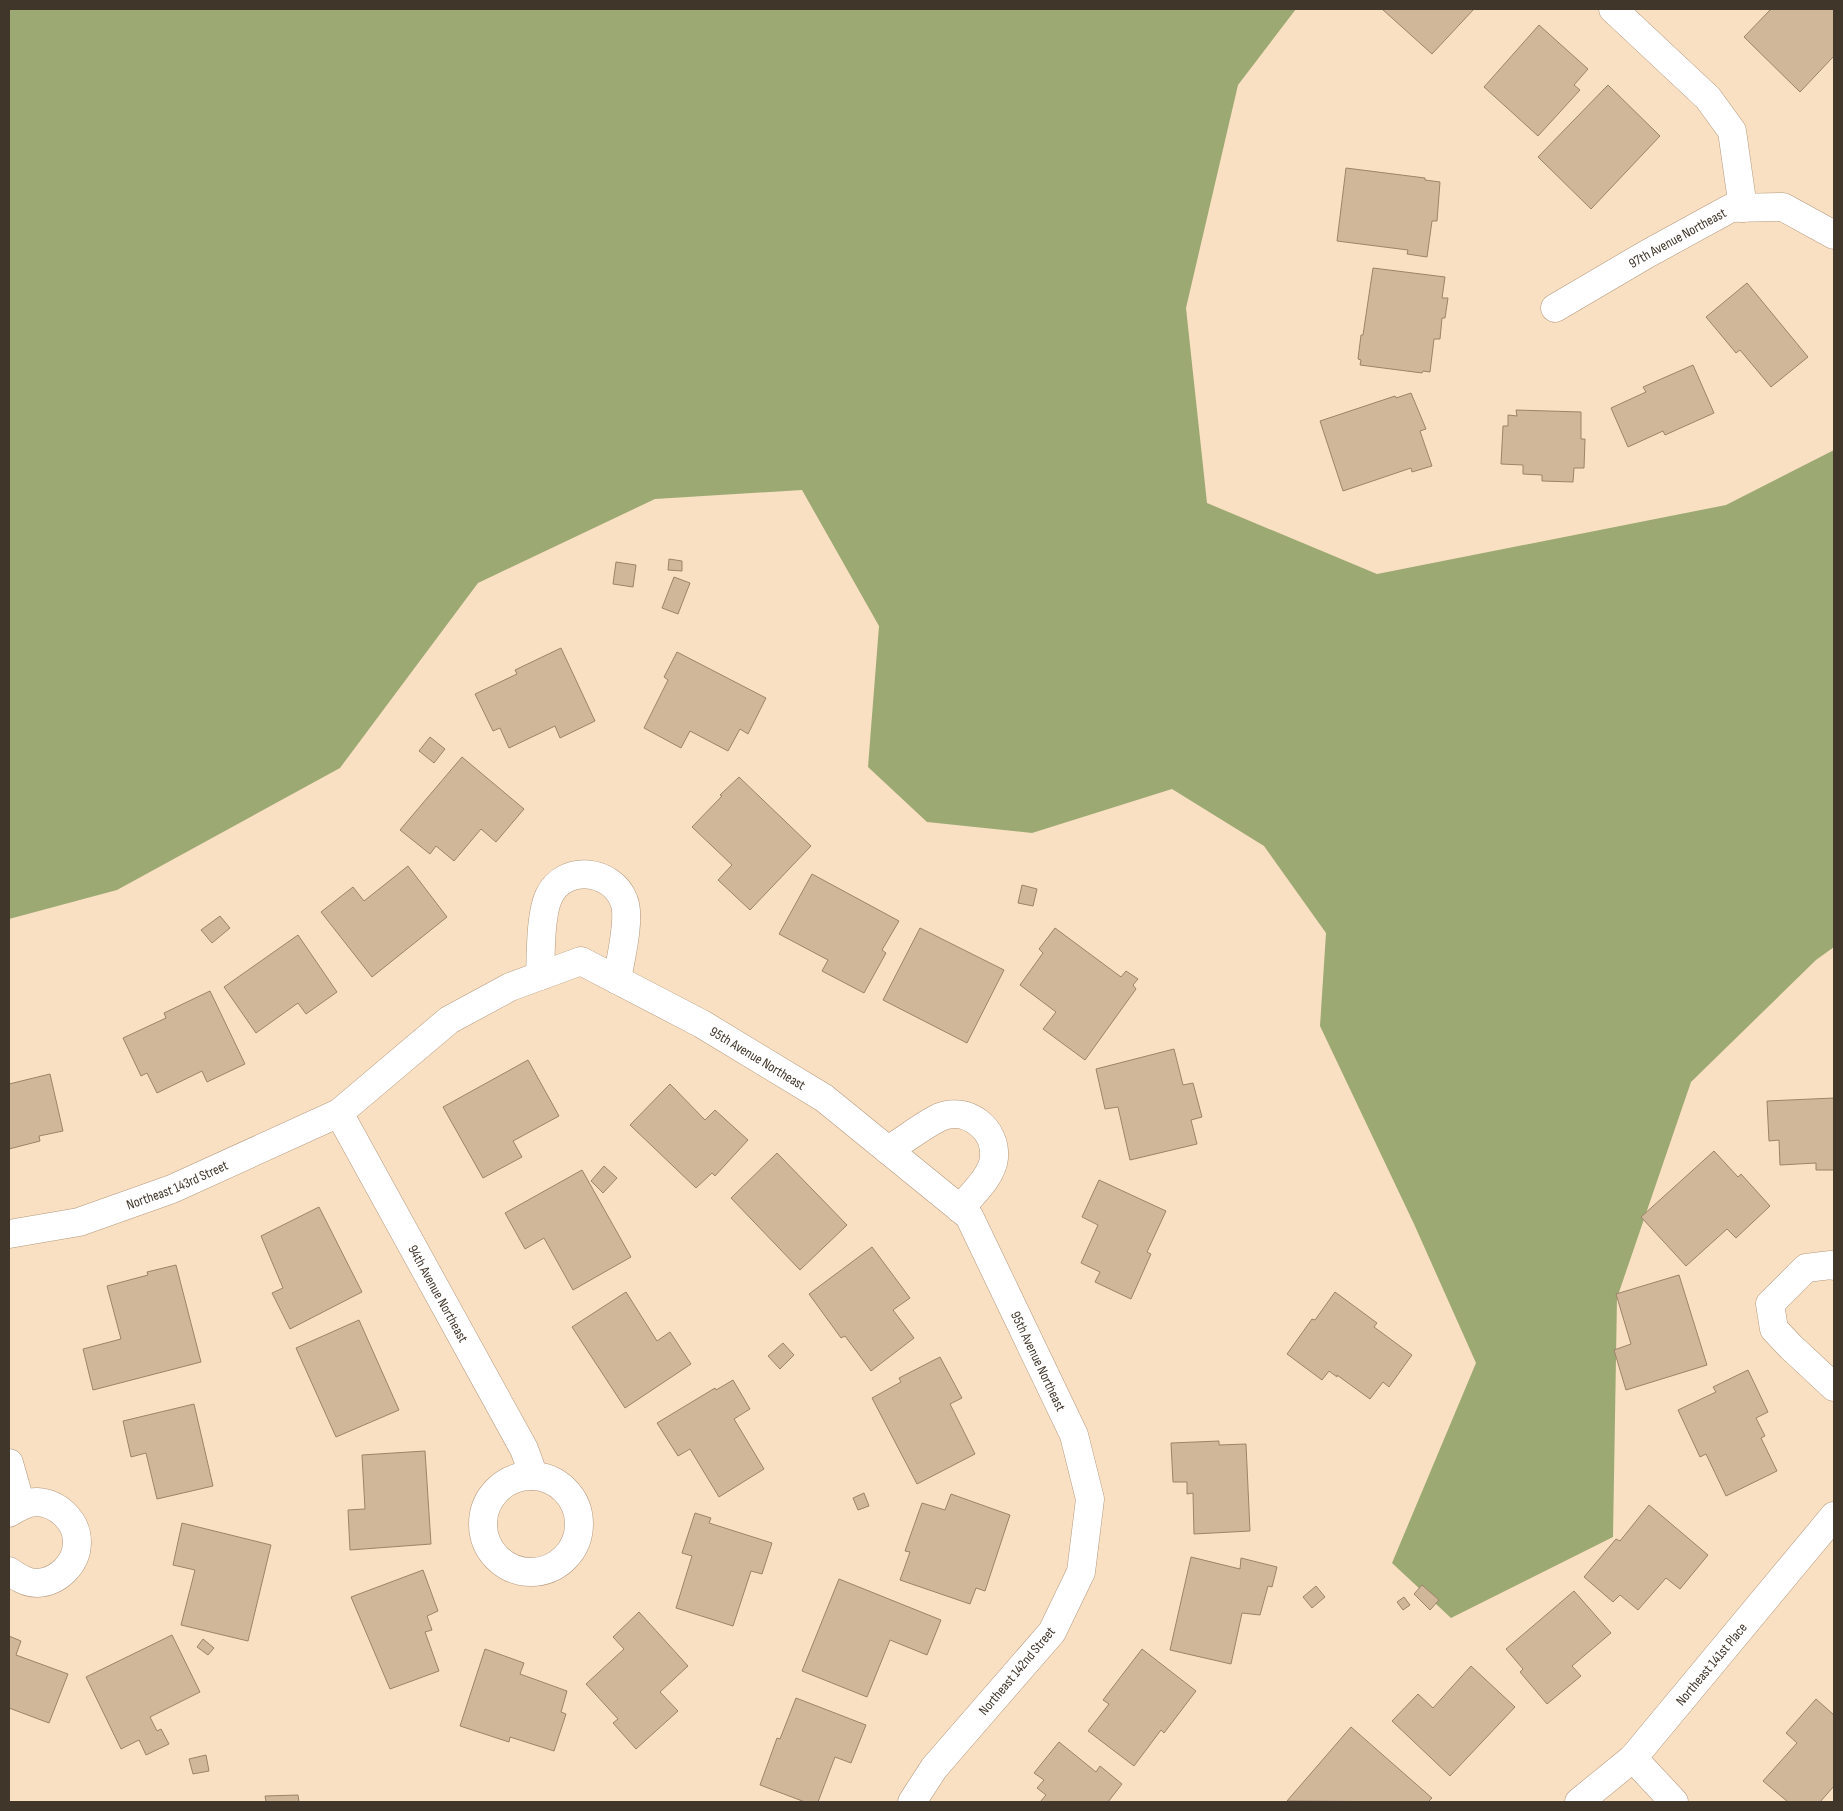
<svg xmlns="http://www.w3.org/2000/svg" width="1843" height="1811" font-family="'Sofia Sans Condensed',sans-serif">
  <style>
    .forest { fill: #9da973 }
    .building { fill: #d0b79a; stroke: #9c8469 }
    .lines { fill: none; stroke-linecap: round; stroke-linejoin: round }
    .minor-casing { stroke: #b2997e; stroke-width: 29 }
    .minor { stroke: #fff; stroke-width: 28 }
    .labels { text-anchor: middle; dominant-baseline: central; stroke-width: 5; stroke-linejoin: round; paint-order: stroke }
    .street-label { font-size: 14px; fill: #40362a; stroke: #fff }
  </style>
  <rect width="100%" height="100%" fill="#fae0c2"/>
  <path class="forest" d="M 9,9 L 1296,9 L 1238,85 L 1186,308 L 1207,503 L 1377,574 L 1726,505 L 1834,450 L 1834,947 L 1816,960 L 1691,1082 L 1617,1298 L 1613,1537 L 1451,1618 L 1392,1563 L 1476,1363 L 1414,1224 L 1320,1026 L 1326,933 L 1264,846 L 1172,789 L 1032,833 L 927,822 L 868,767 L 879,626 L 802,490 L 655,499 L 478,583 L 340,768 L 117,890 L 9,919 Z"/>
  <path class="building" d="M 1382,9 L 1474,9 L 1432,54 Z
    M 1771,9 L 1834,9 L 1834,56 L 1800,92 L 1744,37 Z
    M 1539,25 L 1588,69 L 1574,85 L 1580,90 L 1538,136 L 1484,87 Z
    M 1608,85 L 1660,136 L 1591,209 L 1538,157 Z
    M 1346,168 L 1425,178 L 1425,180 L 1440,182 L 1437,221 L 1432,221 L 1427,257 L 1407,254 L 1408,250 L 1337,241 Z
    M 1373,268 L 1445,277 L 1442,298 L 1448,298 L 1445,318 L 1442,318 L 1440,339 L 1434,339 L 1430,372 L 1423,371 L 1422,373 L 1360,365 L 1361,360 L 1358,359 L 1361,335 L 1363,335 Z
    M 1747,283 L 1808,357 L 1771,387 L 1740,350 L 1736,353 L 1706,317 Z
    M 1693,365 L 1714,413 L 1665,435 L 1663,431 L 1628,447 L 1611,408 L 1646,392 L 1643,387 Z
    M 1411,393 L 1426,429 L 1420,431 L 1432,466 L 1412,472 L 1411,468 L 1343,491 L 1320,421 L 1395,396 L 1396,398 Z
    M 1516,410 L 1581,412 L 1581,439 L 1585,439 L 1584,468 L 1574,468 L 1573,482 L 1542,481 L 1542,475 L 1523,474 L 1523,465 L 1501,464 L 1503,426 L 1508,426 L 1508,415 L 1517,416 Z
    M 669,559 L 682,561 L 682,571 L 668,570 Z
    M 616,562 L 636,565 L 633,587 L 613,584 Z
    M 674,577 L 690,583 L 678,614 L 662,608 Z
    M 561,648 L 595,721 L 560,738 L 555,726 L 509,748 L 500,728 L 493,731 L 475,694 L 517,674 L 515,670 Z
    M 677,652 L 766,698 L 748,734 L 740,729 L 728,751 L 690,731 L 681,748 L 644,728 L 668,680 L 664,677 Z
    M 430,737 L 445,749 L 434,763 L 419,751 Z
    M 462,757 L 524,809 L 496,842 L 481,829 L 454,861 L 436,846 L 430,854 L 400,830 Z
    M 739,777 L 811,846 L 750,910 L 718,880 L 732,865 L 692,827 L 722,796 L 720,795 Z
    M 408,866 L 447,917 L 372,977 L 321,912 L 353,887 L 364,901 Z
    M 812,874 L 899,921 L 882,950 L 886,953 L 864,993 L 822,971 L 828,960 L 779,934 Z
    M 1022,885 L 1037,889 L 1033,906 L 1018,903 Z
    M 220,916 L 230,928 L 212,943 L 201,930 Z
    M 920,928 L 1004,970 L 967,1043 L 883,1000 Z
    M 1055,928 L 1121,977 L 1126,971 L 1138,979 L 1133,985 L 1136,989 L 1085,1060 L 1043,1029 L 1056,1012 L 1020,985 L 1043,953 L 1039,949 Z
    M 298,935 L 337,992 L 306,1014 L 298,1003 L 256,1033 L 224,987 Z
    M 210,991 L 245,1064 L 207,1082 L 202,1071 L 157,1093 L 147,1073 L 141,1076 L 123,1038 L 166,1018 L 164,1013 Z
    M 1174,1049 L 1183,1085 L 1193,1083 L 1202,1117 L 1191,1120 L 1197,1144 L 1130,1160 L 1118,1107 L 1105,1109 L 1096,1069 Z
    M 528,1060 L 559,1116 L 513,1141 L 522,1157 L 483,1178 L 443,1107 Z
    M 50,1074 L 63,1131 L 39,1136 L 40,1141 L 9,1149 L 9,1084 Z
    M 670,1084 L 705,1120 L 715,1110 L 748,1140 L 715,1176 L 712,1173 L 696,1188 L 630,1125 Z
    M 1834,1098 L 1834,1170 L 1816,1170 L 1816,1163 L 1780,1165 L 1779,1140 L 1769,1141 L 1767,1101 Z
    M 1714,1151 L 1738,1177 L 1741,1174 L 1770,1206 L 1736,1238 L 1727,1229 L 1686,1266 L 1641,1217 Z
    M 777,1153 L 847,1225 L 800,1270 L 731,1198 Z
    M 604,1166 L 617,1178 L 603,1193 L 591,1181 Z
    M 582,1170 L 631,1257 L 573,1290 L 544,1238 L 525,1249 L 505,1213 Z
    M 1099,1180 L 1166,1211 L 1147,1252 L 1151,1254 L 1131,1299 L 1095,1282 L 1100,1272 L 1081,1263 L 1098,1225 L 1082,1217 Z
    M 319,1207 L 362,1292 L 290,1329 L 272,1293 L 283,1288 L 261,1236 Z
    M 872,1247 L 910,1298 L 893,1310 L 914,1338 L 871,1371 L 845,1336 L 841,1338 L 809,1294 Z
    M 176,1265 L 201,1362 L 93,1390 L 83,1349 L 121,1339 L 107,1286 L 148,1275 L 147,1272 Z
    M 1679,1275 L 1707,1365 L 1626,1390 L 1614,1350 L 1631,1344 L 1616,1294 Z
    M 626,1292 L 657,1341 L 670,1332 L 691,1364 L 625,1408 L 572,1327 Z
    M 1335,1292 L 1377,1323 L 1374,1327 L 1412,1355 L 1389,1387 L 1383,1382 L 1370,1399 L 1337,1375 L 1337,1377 L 1329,1371 L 1322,1380 L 1287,1354 L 1312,1319 L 1315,1320 Z
    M 359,1320 L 399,1410 L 336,1437 L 296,1348 Z
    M 783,1343 L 794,1355 L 780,1369 L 768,1356 Z
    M 940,1357 L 962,1398 L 950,1404 L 975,1454 L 917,1484 L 872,1398 L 901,1382 L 899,1378 Z
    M 1748,1370 L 1768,1412 L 1756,1418 L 1765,1436 L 1761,1438 L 1777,1471 L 1726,1496 L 1706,1454 L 1700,1457 L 1678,1410 L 1716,1392 L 1713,1387 Z
    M 733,1380 L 750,1409 L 734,1419 L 764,1469 L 719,1497 L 690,1449 L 678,1456 L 657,1423 L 715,1388 L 716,1390 Z
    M 194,1404 L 213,1486 L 157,1499 L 146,1453 L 131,1457 L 123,1421 Z
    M 1219,1441 L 1219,1445 L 1246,1444 L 1250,1531 L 1194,1534 L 1193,1493 L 1187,1494 L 1187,1482 L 1173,1482 L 1171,1443 Z
    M 425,1451 L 431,1544 L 350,1550 L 348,1510 L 365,1509 L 362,1455 Z
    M 864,1493 L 869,1506 L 858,1510 L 853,1498 Z
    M 951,1494 L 1010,1515 L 985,1591 L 976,1588 L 970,1604 L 900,1580 L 910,1552 L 905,1551 L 922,1503 L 945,1510 Z
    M 1649,1505 L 1708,1555 L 1680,1589 L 1666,1578 L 1638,1610 L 1620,1595 L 1613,1602 L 1584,1577 L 1616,1539 L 1620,1541 Z
    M 695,1513 L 711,1518 L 709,1523 L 772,1543 L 762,1574 L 751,1571 L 733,1626 L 676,1608 L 692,1556 L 682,1553 Z
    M 182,1523 L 271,1545 L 248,1641 L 181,1625 L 195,1570 L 173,1565 Z
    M 1191,1557 L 1240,1569 L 1241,1558 L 1277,1567 L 1272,1587 L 1268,1586 L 1260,1615 L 1242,1613 L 1231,1664 L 1170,1650 Z
    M 423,1570 L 438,1611 L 427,1616 L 432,1630 L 425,1632 L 439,1671 L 390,1689 L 351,1597 Z
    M 839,1579 L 941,1620 L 927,1655 L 890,1640 L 867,1697 L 802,1671 Z
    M 1422,1585 L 1439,1600 L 1430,1610 L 1414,1594 Z
    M 1316,1586 L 1325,1597 L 1312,1608 L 1303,1597 Z
    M 1574,1591 L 1611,1633 L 1572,1666 L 1581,1676 L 1547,1704 L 1520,1672 L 1523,1669 L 1506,1649 Z
    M 1404,1597 L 1410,1605 L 1403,1610 L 1397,1602 Z
    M 639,1612 L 688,1666 L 660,1692 L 678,1711 L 636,1749 L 613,1723 L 618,1719 L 586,1684 L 624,1649 L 613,1637 Z
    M 172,1635 L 200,1692 L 150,1717 L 157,1731 L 161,1729 L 169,1744 L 146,1755 L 139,1740 L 121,1749 L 86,1677 Z
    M 9,1636 L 21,1641 L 16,1655 L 68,1674 L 49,1723 L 9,1708 Z
    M 203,1639 L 214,1648 L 208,1655 L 197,1647 Z
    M 485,1649 L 524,1663 L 520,1674 L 567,1691 L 561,1712 L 566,1714 L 554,1751 L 510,1737 L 509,1742 L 460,1726 Z
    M 1142,1649 L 1196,1691 L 1164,1733 L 1161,1730 L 1134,1766 L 1088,1731 L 1109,1704 L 1103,1700 Z
    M 1471,1666 L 1515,1707 L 1450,1776 L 1392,1721 L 1418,1694 L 1433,1708 Z
    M 796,1698 L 866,1725 L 851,1763 L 835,1757 L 818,1802 L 805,1802 L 760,1785 L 777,1738 L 780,1739 Z
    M 1816,1699 L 1834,1715 L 1834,1786 L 1820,1802 L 1788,1802 L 1763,1781 L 1797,1743 L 1786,1733 Z
    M 1351,1727 L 1432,1798 L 1428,1802 L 1287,1801 Z
    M 1059,1742 L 1096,1772 L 1100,1766 L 1122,1784 L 1108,1802 L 1040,1802 L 1046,1795 L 1037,1788 L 1044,1780 L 1034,1773 Z
    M 206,1755 L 209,1771 L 193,1774 L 189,1759 Z
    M 298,1795 L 299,1802 L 266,1802 L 265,1796 Z"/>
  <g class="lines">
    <g class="minor-casing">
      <g id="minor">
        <path d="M 1613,9 L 1708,98 L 1732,131 L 1743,208"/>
        <path id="s1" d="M 1555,308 L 1647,254 L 1731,208 L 1783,207 L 1834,235"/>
        <path d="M 540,976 C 541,954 540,915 549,896 C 564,864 612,869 624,901 C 631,918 620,961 617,980"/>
        <path id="s2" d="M 339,1113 L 524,1449 L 534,1476"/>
        <path d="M 888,1150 C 903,1141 925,1124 940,1117 C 967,1106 997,1129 994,1158 C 992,1177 971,1195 960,1209"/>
        <path id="s3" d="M 9,1234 L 79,1222 L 172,1189 L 339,1113 L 449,1020 L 510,987 L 581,961 L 702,1024 L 824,1098 L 969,1216 L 1074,1435 L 1090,1499 L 1081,1572 L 1052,1632 L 934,1768 L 912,1802"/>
        <path d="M 1834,1266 L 1831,1265 L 1806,1268 L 1770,1304 L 1774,1329 L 1791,1347 L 1834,1387"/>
        <path d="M 9,1463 L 21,1505"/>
        <circle cx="531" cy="1524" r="48"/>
        <path d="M 9,1513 C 17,1508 26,1502 37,1502 C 58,1503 77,1521 77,1542 C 77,1564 58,1582 37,1583 C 26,1583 17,1577 9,1571"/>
        <path d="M 1633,1758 L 1674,1802"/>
        <path id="s4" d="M 1579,1802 L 1633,1758 L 1834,1516"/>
      </g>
    </g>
    <use href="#minor" class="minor"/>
  </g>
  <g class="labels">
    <g class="street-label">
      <text stroke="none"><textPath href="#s1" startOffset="141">97th Avenue Northeast</textPath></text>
      <text stroke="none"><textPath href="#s3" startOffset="844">95th Avenue Northeast</textPath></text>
      <text stroke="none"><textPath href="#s3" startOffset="176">Northeast 143rd Street</textPath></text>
      <text stroke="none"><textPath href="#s2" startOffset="206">94th Avenue Northeast</textPath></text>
      <text stroke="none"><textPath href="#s3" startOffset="1269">95th Avenue Northeast</textPath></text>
      <text stroke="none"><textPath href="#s4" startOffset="192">Northeast 141st Place</textPath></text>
      <text transform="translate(1017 1671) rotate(-50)">Northeast 142nd Street</text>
    </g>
  </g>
  <rect width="1843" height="1811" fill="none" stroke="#40362a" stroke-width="20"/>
</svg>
